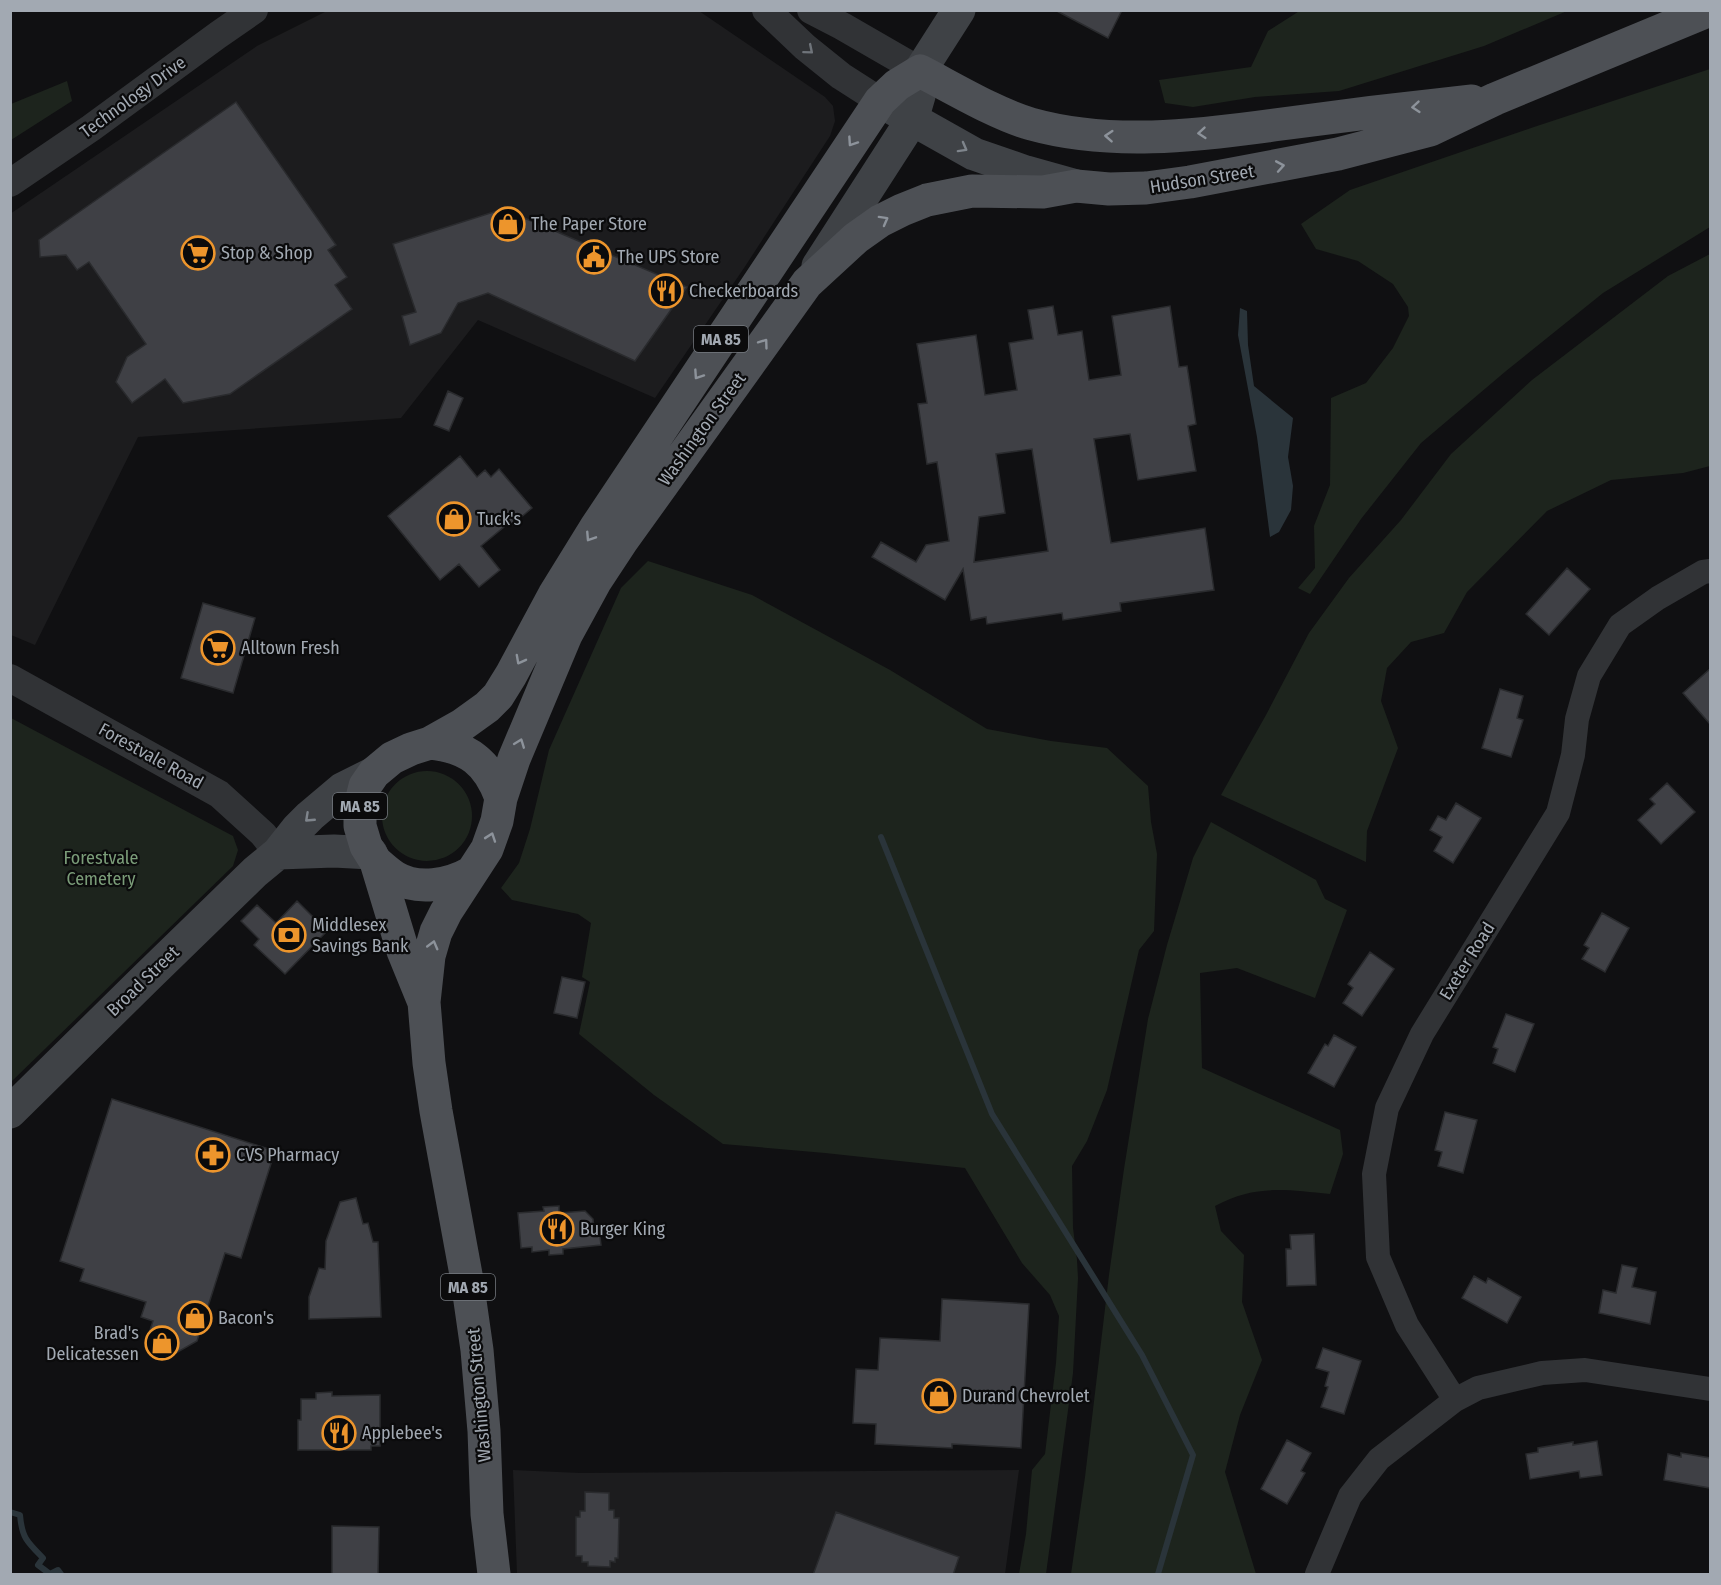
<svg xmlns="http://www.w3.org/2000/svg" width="1721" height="1585" font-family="'Fira Sans Condensed',sans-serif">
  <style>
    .built { fill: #1c1c1e }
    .green { fill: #1d241d }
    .water { fill: #2a343a }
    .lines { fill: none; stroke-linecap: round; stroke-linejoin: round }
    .stream { stroke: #2a343a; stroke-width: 6 }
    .building { fill: #3f4045; stroke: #2a2b2e; stroke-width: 1.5; fill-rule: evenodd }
    .minor { stroke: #313336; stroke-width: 24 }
    .tertiary { stroke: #313336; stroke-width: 28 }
    .secondary { stroke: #3f4246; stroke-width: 33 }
    .primary { stroke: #4d5055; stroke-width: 33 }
    .oneway { stroke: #6f747a }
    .oneway2 { stroke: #8d939b }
    .oneway3 { stroke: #7f858c }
    .labels { text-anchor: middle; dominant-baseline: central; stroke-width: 4.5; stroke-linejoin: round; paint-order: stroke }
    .shield { fill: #0b0b0c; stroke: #757a80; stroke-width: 1.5 }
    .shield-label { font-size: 16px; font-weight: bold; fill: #a2a9b2 }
    .street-label { font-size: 18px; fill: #a2a9b2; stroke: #0b0b0c }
    .poi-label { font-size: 18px; fill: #a2a9b2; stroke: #0b0b0c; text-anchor: start }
    .park-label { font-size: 18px; fill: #7b9d79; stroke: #0b0b0c }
  </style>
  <rect width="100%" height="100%" fill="#101012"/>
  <path class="built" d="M 327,11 L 699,11 L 825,97 L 833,106 L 835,121 L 830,136 L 744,268 L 655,398 L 478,320 L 401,418 L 138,437 L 35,645 L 11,635 L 10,214 L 257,46 Z
    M 513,1470 L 580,1473 L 1019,1470 L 1005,1574 L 517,1574 Z"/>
  <path class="green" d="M 1301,10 L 1567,10 L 1567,11 L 1484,46 L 1339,91 L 1255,97 L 1193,107 L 1165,103 L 1159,80 L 1251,67 L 1268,31 Z
    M 1710,69 L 1710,227 L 1603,293 L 1506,371 L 1421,443 L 1361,519 L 1310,594 L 1298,588 L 1315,568 L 1314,526 L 1330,485 L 1331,398 L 1366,383 L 1393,348 L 1409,316 L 1408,307 L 1393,284 L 1358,261 L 1316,249 L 1301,224 L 1350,190 L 1534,127 Z
    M 67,81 L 72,101 L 11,140 L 11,104 Z
    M 1710,254 L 1710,466 L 1683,473 L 1611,480 L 1547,511 L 1467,592 L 1444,633 L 1411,642 L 1387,668 L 1381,701 L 1398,748 L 1367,831 L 1366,862 L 1221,795 L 1266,715 L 1309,633 L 1349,578 L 1401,520 L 1451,454 L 1532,380 L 1668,276 Z
    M 648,561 L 752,595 L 890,670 L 987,729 L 1051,741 L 1107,748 L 1148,786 L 1151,822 L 1157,854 L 1154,931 L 1139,950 L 1107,1090 L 1087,1141 L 1072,1166 L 1073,1228 L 1077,1260 L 1078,1278 L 1073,1373 L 1046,1574 L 1019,1574 L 1026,1534 L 1032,1470 L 1045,1454 L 1056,1363 L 1059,1316 L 1050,1295 L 1022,1263 L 965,1168 L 825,1153 L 723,1144 L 654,1095 L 579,1034 L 590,982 L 582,977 L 591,923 L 578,914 L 512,900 L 501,888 L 519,863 L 530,829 L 549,750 L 621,588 Z
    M 11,718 L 233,836 L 238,850 L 233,866 L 11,1082 Z
    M382 816a45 45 0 1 1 90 0a45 45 0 1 1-90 0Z
    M 1211,822 L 1316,880 L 1325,899 L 1347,910 L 1315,998 L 1237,968 L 1200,973 L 1202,1068 L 1340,1130 L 1343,1154 L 1330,1194 C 1286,1190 1256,1184 1215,1206 L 1221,1231 L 1244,1255 L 1242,1302 L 1262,1360 L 1240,1415 L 1225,1472 L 1256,1574 L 1071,1574 L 1085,1477 L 1109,1275 L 1124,1169 L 1148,1019 L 1167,945 L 1193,858 Z"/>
  <path class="water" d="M 1240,308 L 1247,311 L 1248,345 L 1254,386 L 1293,418 L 1288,457 L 1293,486 L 1291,510 L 1279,532 L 1270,537 L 1257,437 L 1238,335 Z"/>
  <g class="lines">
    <path class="stream" d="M 881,837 L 992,1114 L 1142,1355 L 1193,1455 L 1158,1574
      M 10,1512 L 20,1515 C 22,1538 27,1542 43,1558 L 38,1565 L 50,1574
      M 50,1574 L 58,1570 L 61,1574"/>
  </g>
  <path class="building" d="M 1055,10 L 1122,10 L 1108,38 Z
    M 236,102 L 336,245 L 328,250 L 347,277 L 335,285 L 352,309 L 230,394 L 183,403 L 165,379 L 132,403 L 116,382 L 127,357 L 146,344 L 89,262 L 77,270 L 66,255 L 40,257 L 39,240 Z
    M 503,209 L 687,287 L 635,361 L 488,293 L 458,303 L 441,333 L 410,345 L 402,316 L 416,312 L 393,244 Z
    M 1053,306 L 1058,335 L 1082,331 L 1089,380 L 1121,375 L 1112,316 L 1170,306 L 1179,367 L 1187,366 L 1196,424 L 1188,426 L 1196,471 L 1138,480 L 1130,434 L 1094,439 L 1111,543 L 1205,528 L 1214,590 L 1120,603 L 1121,611 L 1063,620 L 1062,613 L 987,624 L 986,617 L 971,620 L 963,569 L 945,600 L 872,557 L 881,542 L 916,562 L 926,545 L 949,541 L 937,462 L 927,464 L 918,404 L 927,403 L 917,344 L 976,335 L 985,395 L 1017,390 L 1009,343 L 1033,339 L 1028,310 ZM 1032,449 L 1048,551 L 974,562 L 979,517 L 1005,513 L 996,454 Z
    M 448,391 L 463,398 L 449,431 L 434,425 Z
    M 460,456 L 477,477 L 485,470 L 491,477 L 499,469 L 532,508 L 512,525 L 510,522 L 481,546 L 500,570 L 479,587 L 459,564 L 440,580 L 388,516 Z
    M 1567,568 L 1590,589 L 1549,635 L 1526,614 Z
    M 203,603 L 255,618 L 233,693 L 181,678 Z
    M 1710,669 L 1710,724 L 1683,693 Z
    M 1500,689 L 1523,696 L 1517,718 L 1523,720 L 1511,757 L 1482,748 Z
    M 1667,783 L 1695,812 L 1661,844 L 1638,820 L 1655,804 L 1650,799 Z
    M 1456,803 L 1481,818 L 1453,863 L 1434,851 L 1442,837 L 1430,830 L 1438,816 L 1446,820 Z
    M 297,901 L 327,931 L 285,974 L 254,945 L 259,939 L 241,921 L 257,905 L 276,923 Z
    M 1602,913 L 1629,928 L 1605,972 L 1582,959 L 1589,948 L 1584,945 Z
    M 1370,952 L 1394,969 L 1362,1016 L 1343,1003 L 1353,988 L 1348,984 Z
    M 562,977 L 585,982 L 577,1018 L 554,1013 Z
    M 1506,1014 L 1534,1024 L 1515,1072 L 1493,1063 L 1498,1049 L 1493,1047 Z
    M 1334,1035 L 1356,1047 L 1334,1087 L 1308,1073 L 1325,1044 L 1328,1046 Z
    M 112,1099 L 275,1151 L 241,1258 L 225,1253 L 197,1341 L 176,1353 L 146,1343 L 153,1321 L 141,1317 L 146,1302 L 80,1281 L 84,1269 L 60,1261 Z
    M 1445,1112 L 1477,1120 L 1463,1173 L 1438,1166 L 1442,1152 L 1435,1150 Z
    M 356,1198 L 363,1224 L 368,1223 L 373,1242 L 378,1242 L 381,1317 L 309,1319 L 309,1297 L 319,1268 L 325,1269 L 326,1241 L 340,1202 Z
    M 559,1206 L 559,1213 L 585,1211 L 593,1219 L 594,1229 L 599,1229 L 601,1245 L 563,1249 L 563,1254 L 549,1255 L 549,1250 L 532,1252 L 532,1247 L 521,1248 L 518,1213 L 544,1211 L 543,1207 Z
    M 1314,1234 L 1316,1285 L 1287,1286 L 1286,1249 L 1291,1249 L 1290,1235 Z
    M 1622,1265 L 1637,1268 L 1632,1287 L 1656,1292 L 1650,1324 L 1599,1313 L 1603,1290 L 1616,1293 Z
    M 1474,1276 L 1486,1283 L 1488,1278 L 1521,1297 L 1507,1323 L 1462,1298 Z
    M 942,1299 L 1029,1304 L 1021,1448 L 952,1444 L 952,1448 L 875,1444 L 876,1424 L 853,1423 L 856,1369 L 878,1370 L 880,1338 L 940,1341 Z
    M 1323,1348 L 1361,1361 L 1344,1414 L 1321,1407 L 1328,1387 L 1325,1386 L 1329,1372 L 1316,1368 Z
    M 332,1392 L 332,1396 L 380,1395 L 380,1446 L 371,1446 L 371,1450 L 298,1450 L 298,1420 L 301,1420 L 301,1399 L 316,1399 L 316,1393 Z
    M 1287,1440 L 1311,1453 L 1301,1471 L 1305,1473 L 1287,1504 L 1261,1489 Z
    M 1597,1441 L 1602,1475 L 1580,1478 L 1579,1471 L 1530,1479 L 1526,1454 L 1538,1452 L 1538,1448 L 1573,1442 L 1573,1445 Z
    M 1681,1453 L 1710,1458 L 1710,1488 L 1664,1480 L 1668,1454 L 1681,1457 Z
    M 585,1492 L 609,1493 L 609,1510 L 614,1510 L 614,1518 L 619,1518 L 618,1558 L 615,1558 L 615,1562 L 610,1561 L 610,1567 L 588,1566 L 588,1562 L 582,1562 L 582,1556 L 576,1556 L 576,1517 L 580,1517 L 580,1511 L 585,1511 Z
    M 836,1512 L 959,1557 L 953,1575 L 813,1575 Z
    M 332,1526 L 379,1527 L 378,1575 L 332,1575 Z"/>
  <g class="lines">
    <path class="minor" d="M 1455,1400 L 1407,1325 L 1378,1257 L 1374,1174 L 1387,1108 L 1422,1034 L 1558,813 L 1573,755 L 1577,719 L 1589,676 L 1620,625 L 1658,598 L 1703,572 L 1710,571
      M 1317,1574 L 1350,1496 L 1379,1459 L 1455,1400 L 1478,1388 L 1542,1373 L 1585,1370 L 1710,1389"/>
    <path class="tertiary" d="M 766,10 L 805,47 L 841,76 L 880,101
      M 811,10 L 842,26 L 920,71
      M 10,183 L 91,128 L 218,35 L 254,10
      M 10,678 L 219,794 L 263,834 L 278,853"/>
    <path class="secondary" d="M 894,109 L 974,154 L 1026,172 L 1076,186
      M 818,266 L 912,120 L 919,96 L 920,71 L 959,10
      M 278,853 L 334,851 L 371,853
      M 10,1112 L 148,976 L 255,872 L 278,853 L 297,829 L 310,816 L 342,789 L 374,773"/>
    <path class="primary" d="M 430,743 C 468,747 488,762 501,798
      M 376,862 C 382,867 388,873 395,877 C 418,891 449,885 472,872
      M 423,1000 L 403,951 L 376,862 L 366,846 L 360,826 L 360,806 L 365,786 L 374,773 L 392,758 L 411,749 L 430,743 L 462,725 L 487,707 L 498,696 L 511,675 L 554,595 L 596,527 L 880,101 L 897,85 L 920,71 C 953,88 996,114 1031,124 C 1110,146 1194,136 1274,125 C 1340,116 1406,108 1472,101
      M 494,1574 L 487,1514 L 484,1431 L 477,1350 L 467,1280 L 436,1111 L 429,1063 L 424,1002 L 429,956 L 436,932 L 446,912 L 487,849 L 497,821 L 501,798 L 514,759 L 566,635 L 595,582 L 622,541 L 807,283 L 856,238 L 880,221 L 902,210 L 927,200 L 972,191 L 1043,192 L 1076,186 L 1109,189 L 1146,188 L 1190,182 L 1338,154 L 1430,130 L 1495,99 L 1710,10"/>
  </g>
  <defs><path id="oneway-chevron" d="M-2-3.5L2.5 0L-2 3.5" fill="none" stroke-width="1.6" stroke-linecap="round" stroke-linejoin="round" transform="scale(1.5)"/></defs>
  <use class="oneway" href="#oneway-chevron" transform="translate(809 50) rotate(40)"/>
  <g class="oneway2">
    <use href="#oneway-chevron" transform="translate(1416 107) rotate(175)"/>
    <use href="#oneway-chevron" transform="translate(1202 133) rotate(175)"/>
    <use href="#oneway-chevron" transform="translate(1109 136) rotate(-176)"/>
    <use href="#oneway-chevron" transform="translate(852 142) rotate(124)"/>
    <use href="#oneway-chevron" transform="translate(1280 166) rotate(-10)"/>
    <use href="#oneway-chevron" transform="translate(884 220) rotate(-29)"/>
    <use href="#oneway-chevron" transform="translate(764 343) rotate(-54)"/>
    <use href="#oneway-chevron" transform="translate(698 375) rotate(124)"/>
    <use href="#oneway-chevron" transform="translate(590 537) rotate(123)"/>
    <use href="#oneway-chevron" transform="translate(520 660) rotate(118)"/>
    <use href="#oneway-chevron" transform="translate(520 743) rotate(-69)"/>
    <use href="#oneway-chevron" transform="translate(491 837) rotate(-71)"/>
    <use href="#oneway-chevron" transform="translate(433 945) rotate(-75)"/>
  </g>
  <g class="oneway3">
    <use href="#oneway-chevron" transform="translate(963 148) rotate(29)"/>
    <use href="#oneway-chevron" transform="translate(309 818) rotate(137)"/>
  </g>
  <defs>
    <g id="shop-ring" transform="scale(1.725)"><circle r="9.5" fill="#0b0b0c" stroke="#ed952c" stroke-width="1.5"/><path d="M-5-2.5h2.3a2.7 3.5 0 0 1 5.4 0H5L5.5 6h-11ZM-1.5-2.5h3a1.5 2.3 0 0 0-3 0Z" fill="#ed952c"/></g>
    <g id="supermarket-ring" transform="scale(1.725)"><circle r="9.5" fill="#0b0b0c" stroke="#ed952c" stroke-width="1.5"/><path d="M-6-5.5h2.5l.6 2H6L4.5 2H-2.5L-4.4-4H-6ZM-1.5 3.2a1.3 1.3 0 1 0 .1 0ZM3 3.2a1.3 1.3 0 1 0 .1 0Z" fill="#ed952c"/></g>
    <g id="civic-ring" transform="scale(1.725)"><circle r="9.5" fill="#0b0b0c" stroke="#ed952c" stroke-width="1.5"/><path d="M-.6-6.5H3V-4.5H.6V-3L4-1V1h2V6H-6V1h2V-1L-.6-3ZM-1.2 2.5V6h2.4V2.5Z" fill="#ed952c"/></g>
    <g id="restaurant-ring" transform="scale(1.725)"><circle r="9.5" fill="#0b0b0c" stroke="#ed952c" stroke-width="1.5"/><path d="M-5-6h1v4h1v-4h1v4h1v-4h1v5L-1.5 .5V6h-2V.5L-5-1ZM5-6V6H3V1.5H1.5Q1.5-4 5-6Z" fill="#ed952c"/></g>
    <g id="bank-ring" transform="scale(1.725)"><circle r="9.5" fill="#0b0b0c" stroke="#ed952c" stroke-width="1.5"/><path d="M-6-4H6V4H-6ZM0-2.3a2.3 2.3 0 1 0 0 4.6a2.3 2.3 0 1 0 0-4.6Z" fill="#ed952c"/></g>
    <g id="pharmacy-ring" transform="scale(1.725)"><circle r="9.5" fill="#0b0b0c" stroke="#ed952c" stroke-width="1.5"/><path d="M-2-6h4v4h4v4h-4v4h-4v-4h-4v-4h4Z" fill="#ed952c"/></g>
  </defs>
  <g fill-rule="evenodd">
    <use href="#shop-ring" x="508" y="224"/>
    <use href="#supermarket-ring" x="198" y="253"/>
    <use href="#civic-ring" x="594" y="257"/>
    <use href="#restaurant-ring" x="666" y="291"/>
    <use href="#shop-ring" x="454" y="519"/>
    <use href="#supermarket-ring" x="218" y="648"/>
    <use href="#bank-ring" x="289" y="935"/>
    <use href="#pharmacy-ring" x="213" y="1155"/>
    <use href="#restaurant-ring" x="557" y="1229"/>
    <use href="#shop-ring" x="195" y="1318"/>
    <use href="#shop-ring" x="162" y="1343"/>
    <use href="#shop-ring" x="939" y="1396"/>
    <use href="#restaurant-ring" x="339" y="1433"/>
  </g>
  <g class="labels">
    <g class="shield">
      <rect x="694" y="326" width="54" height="26" rx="4.5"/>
      <rect x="333" y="793" width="54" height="26" rx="4.5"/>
      <rect x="441" y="1274" width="54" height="26" rx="4.5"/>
    </g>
    <g class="shield-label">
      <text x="721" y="339">MA 85</text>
      <text x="360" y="806">MA 85</text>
      <text x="468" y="1287">MA 85</text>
    </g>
    <g class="street-label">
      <text transform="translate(133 97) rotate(-36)">Technology Drive</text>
      <text transform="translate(1202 179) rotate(-9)">Hudson Street</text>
      <text transform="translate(702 429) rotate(-54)">Washington Street</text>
      <text transform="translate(151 756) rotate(29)">Forestvale Road</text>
      <text transform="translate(1467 961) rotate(-58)">Exeter Road</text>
      <text transform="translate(143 981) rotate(-44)">Broad Street</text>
      <text transform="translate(479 1395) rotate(-95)">Washington Street</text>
    </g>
    <g class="poi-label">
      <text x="531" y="224">The Paper Store</text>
      <text x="221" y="253">Stop &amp; Shop</text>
      <text x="617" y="257">The UPS Store</text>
      <text x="689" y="291">Checkerboards</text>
      <text x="477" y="519">Tuck's</text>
      <text x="241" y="648">Alltown Fresh</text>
      <text x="312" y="925">Middlesex<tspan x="312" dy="21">Savings Bank</tspan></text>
      <text x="236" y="1155">CVS Pharmacy</text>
      <text x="580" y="1229">Burger King</text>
      <text x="218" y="1318">Bacon's</text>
      <text x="139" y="1333" text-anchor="end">Brad's<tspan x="139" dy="21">Delicatessen</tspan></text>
      <text x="962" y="1396">Durand Chevrolet</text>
      <text x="362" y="1433">Applebee's</text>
    </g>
    <g class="park-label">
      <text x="101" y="858">Forestvale<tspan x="101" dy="21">Cemetery</tspan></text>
    </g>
  </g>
  <rect width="1721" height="1585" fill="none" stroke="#a2a9b2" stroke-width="24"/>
</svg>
